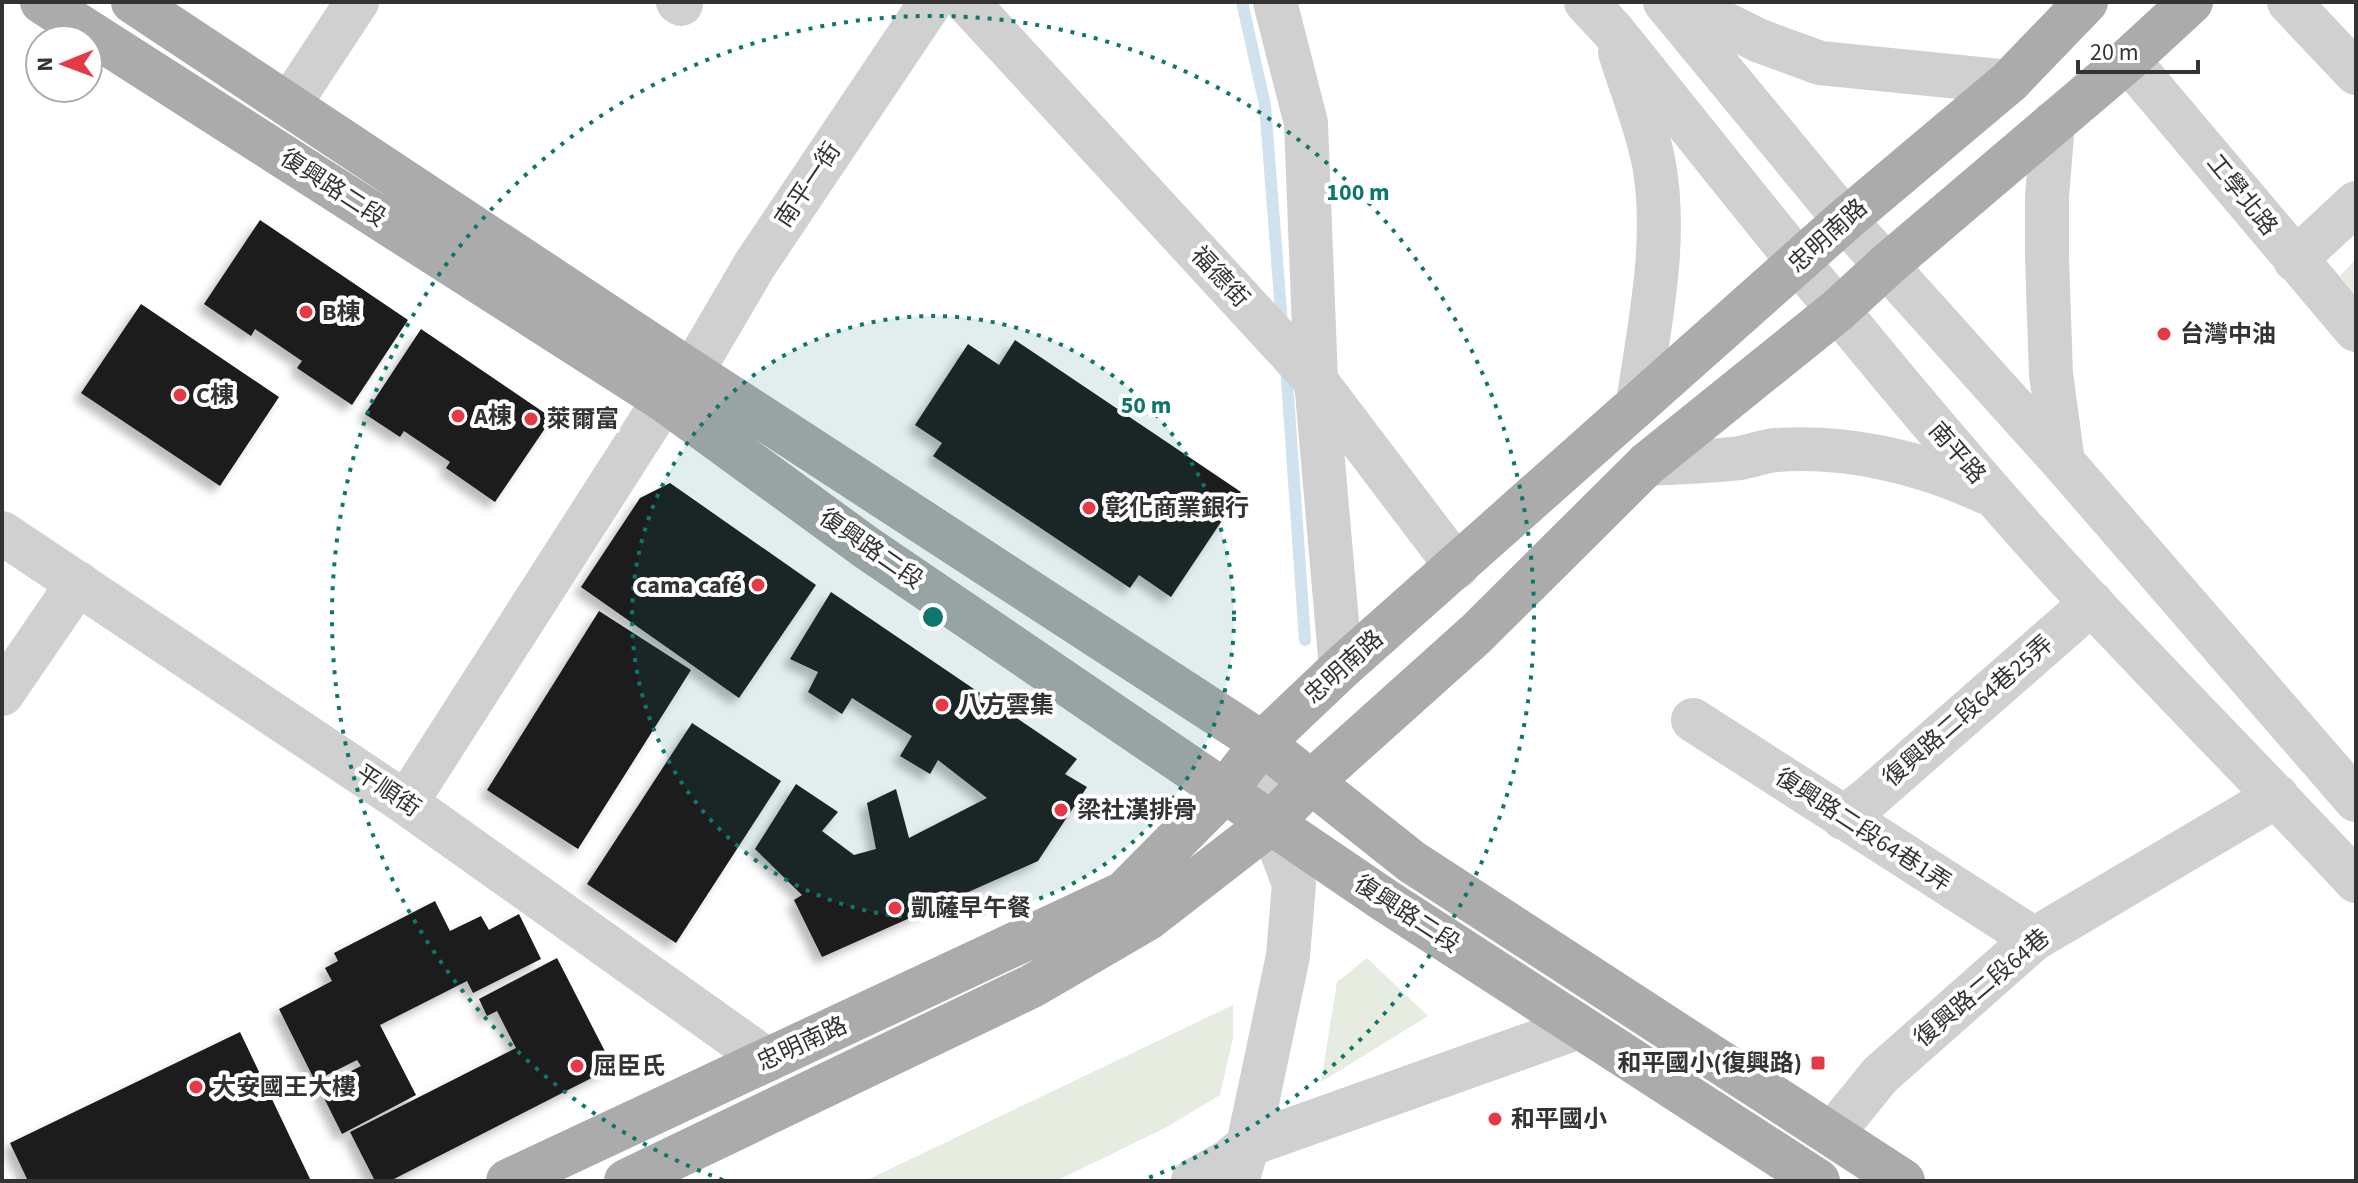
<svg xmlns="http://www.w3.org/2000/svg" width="2358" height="1183" font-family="'Source Sans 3','Noto Sans TC',sans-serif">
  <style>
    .green { fill: #e6ecdf }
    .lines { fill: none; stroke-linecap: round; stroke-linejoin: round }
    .stream { stroke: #cfe2ee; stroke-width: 12 }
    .building { fill: #1a1a1a; filter: url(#shadow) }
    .minor { stroke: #d0d0d0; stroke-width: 44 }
    .major { stroke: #ababab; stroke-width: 44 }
    .ring { fill: none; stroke: #0f766e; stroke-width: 4; stroke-dasharray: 4 8 }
    .poi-dot { fill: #e63946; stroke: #fff; stroke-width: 3 }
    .labels { text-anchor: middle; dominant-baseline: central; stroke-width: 8; stroke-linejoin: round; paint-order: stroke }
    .street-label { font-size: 24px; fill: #333; stroke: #fff }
    .poi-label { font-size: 24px; font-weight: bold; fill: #333; stroke: #fff; text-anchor: start }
    .centre { fill: #0f766e; stroke: #fff; stroke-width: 4 }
    .ring-label { font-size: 24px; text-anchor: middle; font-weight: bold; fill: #0f766e; stroke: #fff; stroke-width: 8; stroke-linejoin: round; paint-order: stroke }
  </style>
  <defs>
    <filter id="shadow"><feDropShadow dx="-7" dy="7" stdDeviation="4" flood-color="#0004"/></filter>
  </defs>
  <rect width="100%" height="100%" fill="#fff"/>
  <path class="green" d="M 2356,259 L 2356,295 L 2340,276 Z
    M 1367,958 L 1428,1016 L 1321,1082 L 1337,982 Z
    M 1233,1005 L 1233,1038 L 1220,1095 L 1165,1128 L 1056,1181 L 865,1181 Z"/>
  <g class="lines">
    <path class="stream" d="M 1242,2 L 1265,105 L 1282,324
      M 1286,366 L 1305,640"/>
  </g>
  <path class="building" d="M 260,220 L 408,320 L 352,405 L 297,368 L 302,361 L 255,329 L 251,336 L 204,304 Z
    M 141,304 L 279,397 L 220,486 L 81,393 Z
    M 421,329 L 552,418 L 495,502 L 446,468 L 450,462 L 404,431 L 400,437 L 365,414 Z
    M 1015,340 L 1241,492 L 1171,597 L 1139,575 L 1130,588 L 933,456 L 942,443 L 915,425 L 968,344 L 999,365 Z
    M 670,483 L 816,585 L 739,698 L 581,587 L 640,498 Z
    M 831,592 L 1077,759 L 1065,774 L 1087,787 L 1038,861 L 822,957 L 794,900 L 802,895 L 755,849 L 796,784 L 838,812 L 822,831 L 854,855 L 876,849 L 867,803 L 896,789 L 909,838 L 987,798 L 938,760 L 930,774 L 900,756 L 912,736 L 852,698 L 842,714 L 808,692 L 818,672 L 790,659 Z
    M 599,611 L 691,670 L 578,849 L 487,790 Z
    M 692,723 L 781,781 L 676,943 L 587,884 Z
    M 435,901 L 450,931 L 481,916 L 489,930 L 519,914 L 541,959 L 473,993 L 467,981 L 380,1025 L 416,1095 L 342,1134 L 319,1088 L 361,1066 L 357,1060 L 315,1081 L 279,1009 L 332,981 L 325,968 L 338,961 L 334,953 Z
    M 557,958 L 613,1067 L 390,1181 L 375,1181 L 350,1132 L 516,1048 L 497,1011 L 487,1016 L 479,999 Z
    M 240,1032 L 311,1181 L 28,1181 L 10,1143 Z"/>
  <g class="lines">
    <path class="minor" d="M 678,2 L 681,4
      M 967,2 L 1316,381 L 1457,567
      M 1275,2 L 1306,123 L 1316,381 L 1341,668
      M 1586,2 L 1613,31 C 1738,186 1861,343 1992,493 C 2108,627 2235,751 2356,881
      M 1665,2 L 1845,220 L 2063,462 L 2356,800
      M 1680,2 L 1760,41 L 1820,63 L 2009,82
      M 2289,2 L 2356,73
      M 1620,52 C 1631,88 1647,127 1654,164 C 1668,242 1649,326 1638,404
      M 2128,60 L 2356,330
      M 289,105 L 357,2
      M 2053,123 L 2047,197 L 2047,258 L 2051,374 L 2063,462
      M 2295,260 L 2356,203
      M 692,372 L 754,266 L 931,2
      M 1647,464 C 1678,462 1709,462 1740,458 C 1752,456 1764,451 1776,450 C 1847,445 1921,462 1985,492
      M 2,533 L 406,803 L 767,1060
      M 2,694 L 78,583
      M 1693,720 L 2034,939
      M 406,803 L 664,400
      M 1843,818 L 1868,799 L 2092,603
      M 1833,1133 L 1880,1075 L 2034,939 L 2277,796
      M 1193,1181 L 1227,1162 L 1248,1145 L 1579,1027
      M 1237,1181 L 1248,1145 L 1288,956 L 1294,884 L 1271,823 L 1262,743"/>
    <path class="major" d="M 42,2 L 664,400 L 867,548 L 1386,901 L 1818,1181
      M 133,2 L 692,372 L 1262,743 L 1412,862 L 1903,1181
      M 508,1181 L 1124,893 L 1226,790 L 1262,743 L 1341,668 L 1845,220 L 2009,82 L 2086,2
      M 626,1181 L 1032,986 L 1147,919 L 1271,823 L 1311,782 L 1476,634 L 1647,464 L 1838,310 L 1887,265 L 2128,60 L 2191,2"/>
  </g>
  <circle cx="933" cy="617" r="301" fill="#0f766e" fill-opacity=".12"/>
  <g class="ring">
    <circle cx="933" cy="617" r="301"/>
    <path d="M723 1180A601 601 0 1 1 1143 1180"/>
  </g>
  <g class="poi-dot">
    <circle cx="306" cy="312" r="8"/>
    <circle cx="2164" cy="334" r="8"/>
    <circle cx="180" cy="395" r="8"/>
    <circle cx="458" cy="416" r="8"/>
    <circle cx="531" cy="419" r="8"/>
    <circle cx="1089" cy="508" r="8"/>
    <circle cx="758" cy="585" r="8"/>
    <circle cx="942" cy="705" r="8"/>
    <circle cx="1061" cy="810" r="8"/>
    <circle cx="895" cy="908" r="8"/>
    <rect x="1810" y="1055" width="16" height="16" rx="4"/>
    <circle cx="577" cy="1066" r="8"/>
    <circle cx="196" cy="1087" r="8"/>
    <circle cx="1495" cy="1119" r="8"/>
  </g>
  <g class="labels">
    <g class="street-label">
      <text transform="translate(808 185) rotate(-56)">南平一街</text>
      <text transform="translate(333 188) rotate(33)">復興路二段</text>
      <text transform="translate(2242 195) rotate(51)">工學北路</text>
      <text transform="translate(1828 236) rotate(-42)">忠明南路</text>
      <text transform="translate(1220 277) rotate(47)">福德街</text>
      <text transform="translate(1957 453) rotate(49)">南平路</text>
      <text transform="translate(871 549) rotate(35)">復興路二段</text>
      <text transform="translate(1344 667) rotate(-42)">忠明南路</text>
      <text transform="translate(1968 711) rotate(-41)">復興路二段64巷25弄</text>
      <text transform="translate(388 791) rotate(34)">平順街</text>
      <text transform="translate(1863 830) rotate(33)">復興路二段64巷1弄</text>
      <text transform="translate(1407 914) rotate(33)">復興路二段</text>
      <text transform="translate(1982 988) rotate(-40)">復興路二段64巷</text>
      <text transform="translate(802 1044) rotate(-25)">忠明南路</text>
    </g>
    <g class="poi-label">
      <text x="322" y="312">B棟</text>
      <text x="2180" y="334">台灣中油</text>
      <text x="196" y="395">C棟</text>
      <text x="474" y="416">A棟</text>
      <text x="547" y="419">萊爾富</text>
      <text x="1105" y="508">彰化商業銀行</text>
      <text x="742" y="585" text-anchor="end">cama café</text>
      <text x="958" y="705">八方雲集</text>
      <text x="1077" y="810">梁社漢排骨</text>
      <text x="911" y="908">凱薩早午餐</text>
      <text x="1802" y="1063" text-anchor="end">和平國小(復興路)</text>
      <text x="593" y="1066">屈臣氏</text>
      <text x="212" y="1087">大安國王大樓</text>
      <text x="1511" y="1119">和平國小</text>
    </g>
  </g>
  <circle cx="933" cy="617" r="12" class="centre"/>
  <g class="ring-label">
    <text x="1358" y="200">100 m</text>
    <text x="1146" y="413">50 m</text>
  </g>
  <rect width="2358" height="1183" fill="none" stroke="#333333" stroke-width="8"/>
  <g transform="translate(64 64) rotate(269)"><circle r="38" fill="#ffffff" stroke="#adadad" stroke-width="2"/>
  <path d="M0-6L14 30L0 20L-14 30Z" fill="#e63946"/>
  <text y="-12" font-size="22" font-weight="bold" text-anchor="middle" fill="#333333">N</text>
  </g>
  <path d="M2078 60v12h120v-12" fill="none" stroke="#333333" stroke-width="4"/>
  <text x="2090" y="60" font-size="24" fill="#333333" stroke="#ffffff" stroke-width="6" paint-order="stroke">20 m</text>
</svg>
